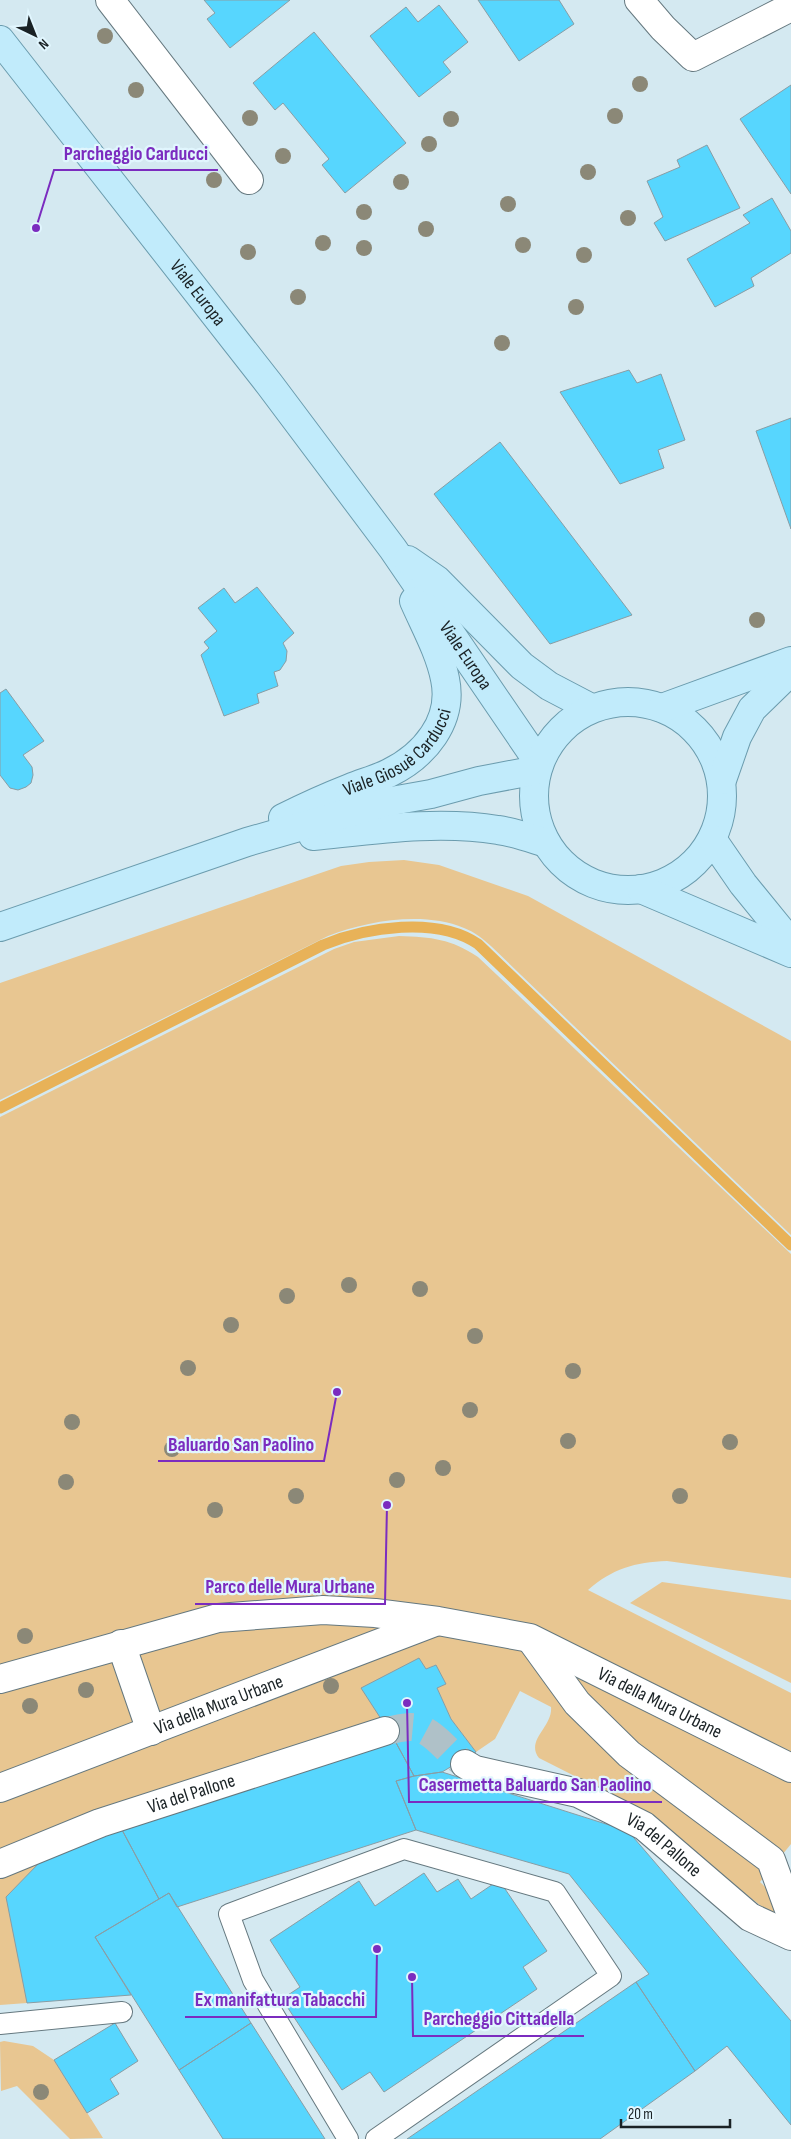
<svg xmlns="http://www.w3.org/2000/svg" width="791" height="2139" font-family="'Sofia Sans Condensed',sans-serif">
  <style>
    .green { fill: #e8c691 }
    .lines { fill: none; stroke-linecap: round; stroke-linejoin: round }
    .stream { stroke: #e8b258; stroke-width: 11 }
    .building { fill: #57d6fe; stroke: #899da4 }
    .minor-tunnel { stroke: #afc1c8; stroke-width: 28; stroke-dasharray: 28 14; stroke-linecap: butt }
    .service-casing { stroke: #65787f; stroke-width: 22 }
    .pedestrian-casing { stroke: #65787f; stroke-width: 30 }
    .minor-casing { stroke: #65787f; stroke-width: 30 }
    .primary-casing { stroke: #6b9cae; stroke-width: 30 }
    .service { stroke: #fff; stroke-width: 20 }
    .pedestrian { stroke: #fff; stroke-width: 28 }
    .minor { stroke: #fff; stroke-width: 28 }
    .primary { stroke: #c1ebfb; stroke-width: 28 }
    .tree { fill: #8b8877 }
    .labels { text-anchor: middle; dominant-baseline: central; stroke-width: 4.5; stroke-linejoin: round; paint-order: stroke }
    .street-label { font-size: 19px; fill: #1a2225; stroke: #e1f6fe }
    .leader { fill: none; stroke: #7b2cbf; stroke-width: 2 }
    .callout-dot { fill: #7b2cbf; stroke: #e1f6fe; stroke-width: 2 }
    .callout-label { font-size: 20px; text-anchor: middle; font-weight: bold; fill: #7b2cbf; stroke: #e1f6fe; stroke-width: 4.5; stroke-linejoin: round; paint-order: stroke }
  </style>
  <rect width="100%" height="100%" fill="#d4e9f1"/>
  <path class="green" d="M 404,860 L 439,865 L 528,896 L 791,1041 L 791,1235 L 492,947 C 483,939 475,932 464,928 C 423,911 367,921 328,936 L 0,1100 L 0,983 L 341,866 L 369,862 Z
    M 399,936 C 432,937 451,939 478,957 L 791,1254 L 791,1578 L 667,1561 C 635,1562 612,1569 588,1590 L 791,1693 L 791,1844 L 760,1882 L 779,1900 L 787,1920 L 766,1910 L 638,1808 L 539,1758 C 525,1740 553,1727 551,1707 L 520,1691 L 495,1739 L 476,1752 L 451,1719 L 437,1688 L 446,1684 L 435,1665 L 426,1669 L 381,1718 L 0,1851 L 0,1117 L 334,949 L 354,942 Z
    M 662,1582 L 791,1600 L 791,1683 L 630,1603 Z
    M 42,1860 L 27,2003 L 0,2005 L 0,1876 Z
    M 4,2041 L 33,2046 L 54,2060 L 103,2138 L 70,2139 L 17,2086 L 1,2091 L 0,2042 Z"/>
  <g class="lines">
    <path class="stream" d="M 0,1108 L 323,945 C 366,927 437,916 478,944 L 791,1245"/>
  </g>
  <path class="building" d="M 204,0 L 290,0 L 230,48 L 207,19 L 215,13 Z
    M 478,0 L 559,0 L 574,24 L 519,61 Z
    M 439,5 L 468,42 L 443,62 L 451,72 L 419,97 L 370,36 L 406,7 L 418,22 Z
    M 314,32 L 406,143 L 345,193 L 322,165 L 329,159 L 283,103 L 275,110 L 253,83 Z
    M 791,85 L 791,194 L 740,119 Z
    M 707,145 L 740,208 L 665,241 L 654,223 L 663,217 L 647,181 L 680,167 L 677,160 Z
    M 772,198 L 791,231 L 791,253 L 751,278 L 754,286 L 715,307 L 687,259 L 750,223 L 743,215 Z
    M 629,370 L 637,383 L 661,374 L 685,440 L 658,450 L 664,468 L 620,484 L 560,392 Z
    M 791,418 L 791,529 L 756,431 Z
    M 500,442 L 632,615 L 550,644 L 434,494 Z
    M 257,587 L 294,633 L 283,643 L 287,651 L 286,661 L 280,670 L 274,672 L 278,686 L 257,694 L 259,703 L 224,716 L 201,655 L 209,648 L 204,642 L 217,631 L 198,608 L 224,588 L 235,603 Z
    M 6,689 L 44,741 L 23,755 L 32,767 L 33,775 L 31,783 L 26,787 L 18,790 L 10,788 L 0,775 L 0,693 Z
    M 419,1658 L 426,1669 L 436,1665 L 446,1684 L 437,1688 L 451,1719 L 476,1752 L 442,1772 L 414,1776 L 394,1739 L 361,1688 Z
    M 394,1739 L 414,1776 L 396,1781 L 416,1830 L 177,1907 L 169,1893 L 159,1899 L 121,1828 Z
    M 442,1772 L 628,1831 L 791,2021 L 791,2125 L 727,2046 L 695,2071 L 636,1982 L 649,1974 L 569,1874 L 416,1830 L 396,1781 L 414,1776 Z
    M 121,1828 L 159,1899 L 95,1937 L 131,1995 L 27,2003 L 6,1897 L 42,1860 Z
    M 424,1873 L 437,1892 L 458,1879 L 471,1899 L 499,1880 L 547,1951 L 523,1967 L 537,1989 L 384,2092 L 370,2072 L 342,2090 L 282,1999 L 300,1987 L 270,1940 L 359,1881 L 375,1906 Z
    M 169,1893 L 251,2023 L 179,2070 L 95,1937 Z
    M 636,1982 L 695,2071 L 600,2139 L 407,2139 Z
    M 115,2023 L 138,2061 L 110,2079 L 119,2094 L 87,2113 L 54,2060 Z
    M 251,2023 L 325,2139 L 223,2139 L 179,2070 Z"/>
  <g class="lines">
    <path class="minor-tunnel" d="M 385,1731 C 394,1730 408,1725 417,1728 C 436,1732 448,1754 465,1764"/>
    <g class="service-casing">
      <path id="service" d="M 0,2024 L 122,2012
        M 348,2139 L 253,1980 L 229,1914 L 404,1849 L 555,1892 L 611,1976 L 376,2139"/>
    </g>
    <g class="pedestrian-casing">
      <g id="pedestrian">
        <path d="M 532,1641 L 577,1703 L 629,1754 L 771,1860 L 791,1915"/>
        <path d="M 121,1644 L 151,1731"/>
        <path id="s1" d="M 0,1679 L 218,1618 L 323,1610 L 375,1613 L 438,1621 L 530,1638 L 791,1768"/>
        <path id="s2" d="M 0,1788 L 435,1622"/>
      </g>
    </g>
    <g class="minor-casing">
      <g id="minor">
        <path d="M 110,0 L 249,180"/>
        <path d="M 639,0 L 663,28 L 693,57 L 791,7"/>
        <path id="s3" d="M 465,1764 L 475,1770 L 578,1793 L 644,1826 L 750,1917 L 791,1936"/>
        <path id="s4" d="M 0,1864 L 100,1823 L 385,1731"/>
      </g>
    </g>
    <g class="primary-casing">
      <g id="primary">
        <path id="s5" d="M 0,40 L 270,385 L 393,549 L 539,763"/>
        <path d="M 408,560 L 437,580 L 522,666 L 549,686 L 591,708"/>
        <circle cx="628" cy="796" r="94"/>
        <path d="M 662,708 L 791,661"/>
        <path d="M 722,780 L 737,737 L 752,709 L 791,671"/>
        <path id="s6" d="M 283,818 C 305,807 327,797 350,788 C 362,783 377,779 389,773 C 424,756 454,721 445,679 C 440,653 425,626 414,601"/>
        <path d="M 313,836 C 373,830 437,820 498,830 C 514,832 530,838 546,843"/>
        <path d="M 712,839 L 743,884 L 791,943"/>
        <path d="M 641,889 L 791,953"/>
        <path d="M 0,927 L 247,842 L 386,802 L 431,794 L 479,781 L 537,770"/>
      </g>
    </g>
    <use href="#service" class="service"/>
    <use href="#pedestrian" class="pedestrian"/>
    <use href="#minor" class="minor"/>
    <use href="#primary" class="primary"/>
  </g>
  <g class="tree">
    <circle cx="105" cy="36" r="8"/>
    <circle cx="640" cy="84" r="8"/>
    <circle cx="136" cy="90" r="8"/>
    <circle cx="615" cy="116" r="8"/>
    <circle cx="250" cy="118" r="8"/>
    <circle cx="451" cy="119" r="8"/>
    <circle cx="429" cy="144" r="8"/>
    <circle cx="283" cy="156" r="8"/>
    <circle cx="588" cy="172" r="8"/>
    <circle cx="214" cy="180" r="8"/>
    <circle cx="401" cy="182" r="8"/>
    <circle cx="508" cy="204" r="8"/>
    <circle cx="364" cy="212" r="8"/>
    <circle cx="628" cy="218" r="8"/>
    <circle cx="426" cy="229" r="8"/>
    <circle cx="323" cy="243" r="8"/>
    <circle cx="523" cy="245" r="8"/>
    <circle cx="364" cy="248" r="8"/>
    <circle cx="248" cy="252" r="8"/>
    <circle cx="584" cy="255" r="8"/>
    <circle cx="298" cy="297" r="8"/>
    <circle cx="576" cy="307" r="8"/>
    <circle cx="502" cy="343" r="8"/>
    <circle cx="757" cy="620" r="8"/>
    <circle cx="349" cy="1285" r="8"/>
    <circle cx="420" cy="1289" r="8"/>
    <circle cx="287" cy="1296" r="8"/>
    <circle cx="231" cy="1325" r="8"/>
    <circle cx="475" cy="1336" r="8"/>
    <circle cx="188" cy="1368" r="8"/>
    <circle cx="573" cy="1371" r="8"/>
    <circle cx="470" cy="1410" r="8"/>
    <circle cx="72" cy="1422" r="8"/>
    <circle cx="568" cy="1441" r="8"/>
    <circle cx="730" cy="1442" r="8"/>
    <circle cx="172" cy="1449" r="8"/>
    <circle cx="443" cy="1468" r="8"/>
    <circle cx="397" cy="1480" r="8"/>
    <circle cx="66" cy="1482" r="8"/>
    <circle cx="296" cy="1496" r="8"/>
    <circle cx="680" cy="1496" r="8"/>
    <circle cx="215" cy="1510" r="8"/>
    <circle cx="25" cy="1636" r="8"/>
    <circle cx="331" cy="1686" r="8"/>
    <circle cx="86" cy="1690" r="8"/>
    <circle cx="30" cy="1706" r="8"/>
    <circle cx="41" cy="2092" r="8"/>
  </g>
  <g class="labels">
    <g class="street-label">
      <text stroke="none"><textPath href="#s5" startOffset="321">Viale Europa</textPath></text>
      <text stroke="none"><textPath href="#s5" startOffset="772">Viale Europa</textPath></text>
      <text stroke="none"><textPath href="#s6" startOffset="135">Viale Giosuè Carducci</textPath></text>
      <text stroke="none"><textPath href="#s1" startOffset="686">Via della Mura Urbane</textPath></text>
      <text stroke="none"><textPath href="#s2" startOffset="234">Via della Mura Urbane</textPath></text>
      <text stroke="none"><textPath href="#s4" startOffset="204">Via del Pallone</textPath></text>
      <text stroke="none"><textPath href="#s3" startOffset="218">Via del Pallone</textPath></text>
    </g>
  </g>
  <path class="leader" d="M36 228L54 170H218M337 1392L324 1461H158M387 1505L385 1604H195M407 1703L409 1802H662M377 1949L376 2017H185M412 1977L413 2036H584"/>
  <g class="callout-dot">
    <circle cx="36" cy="228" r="5"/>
    <circle cx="337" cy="1392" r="5"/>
    <circle cx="387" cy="1505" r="5"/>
    <circle cx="407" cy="1703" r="5"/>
    <circle cx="377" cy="1949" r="5"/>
    <circle cx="412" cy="1977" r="5"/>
  </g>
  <g class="callout-label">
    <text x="136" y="160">Parcheggio Carducci</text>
    <text x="241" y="1451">Baluardo San Paolino</text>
    <text x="290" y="1593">Parco delle Mura Urbane</text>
    <text x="535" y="1791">Casermetta Baluardo San Paolino</text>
    <text x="280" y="2006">Ex manifattura Tabacchi</text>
    <text x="499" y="2025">Parcheggio Cittadella</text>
  </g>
  <g transform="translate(35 35) rotate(137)" stroke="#e1f6fe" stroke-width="4" paint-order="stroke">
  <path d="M0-4L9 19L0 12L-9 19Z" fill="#1a2225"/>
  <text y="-8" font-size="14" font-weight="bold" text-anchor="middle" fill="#1a2225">N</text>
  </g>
  <path d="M621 2119v8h109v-8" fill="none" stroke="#1a2225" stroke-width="2.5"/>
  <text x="628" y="2119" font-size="15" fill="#1a2225" stroke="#e1f6fe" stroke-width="4" paint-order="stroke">20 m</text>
</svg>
